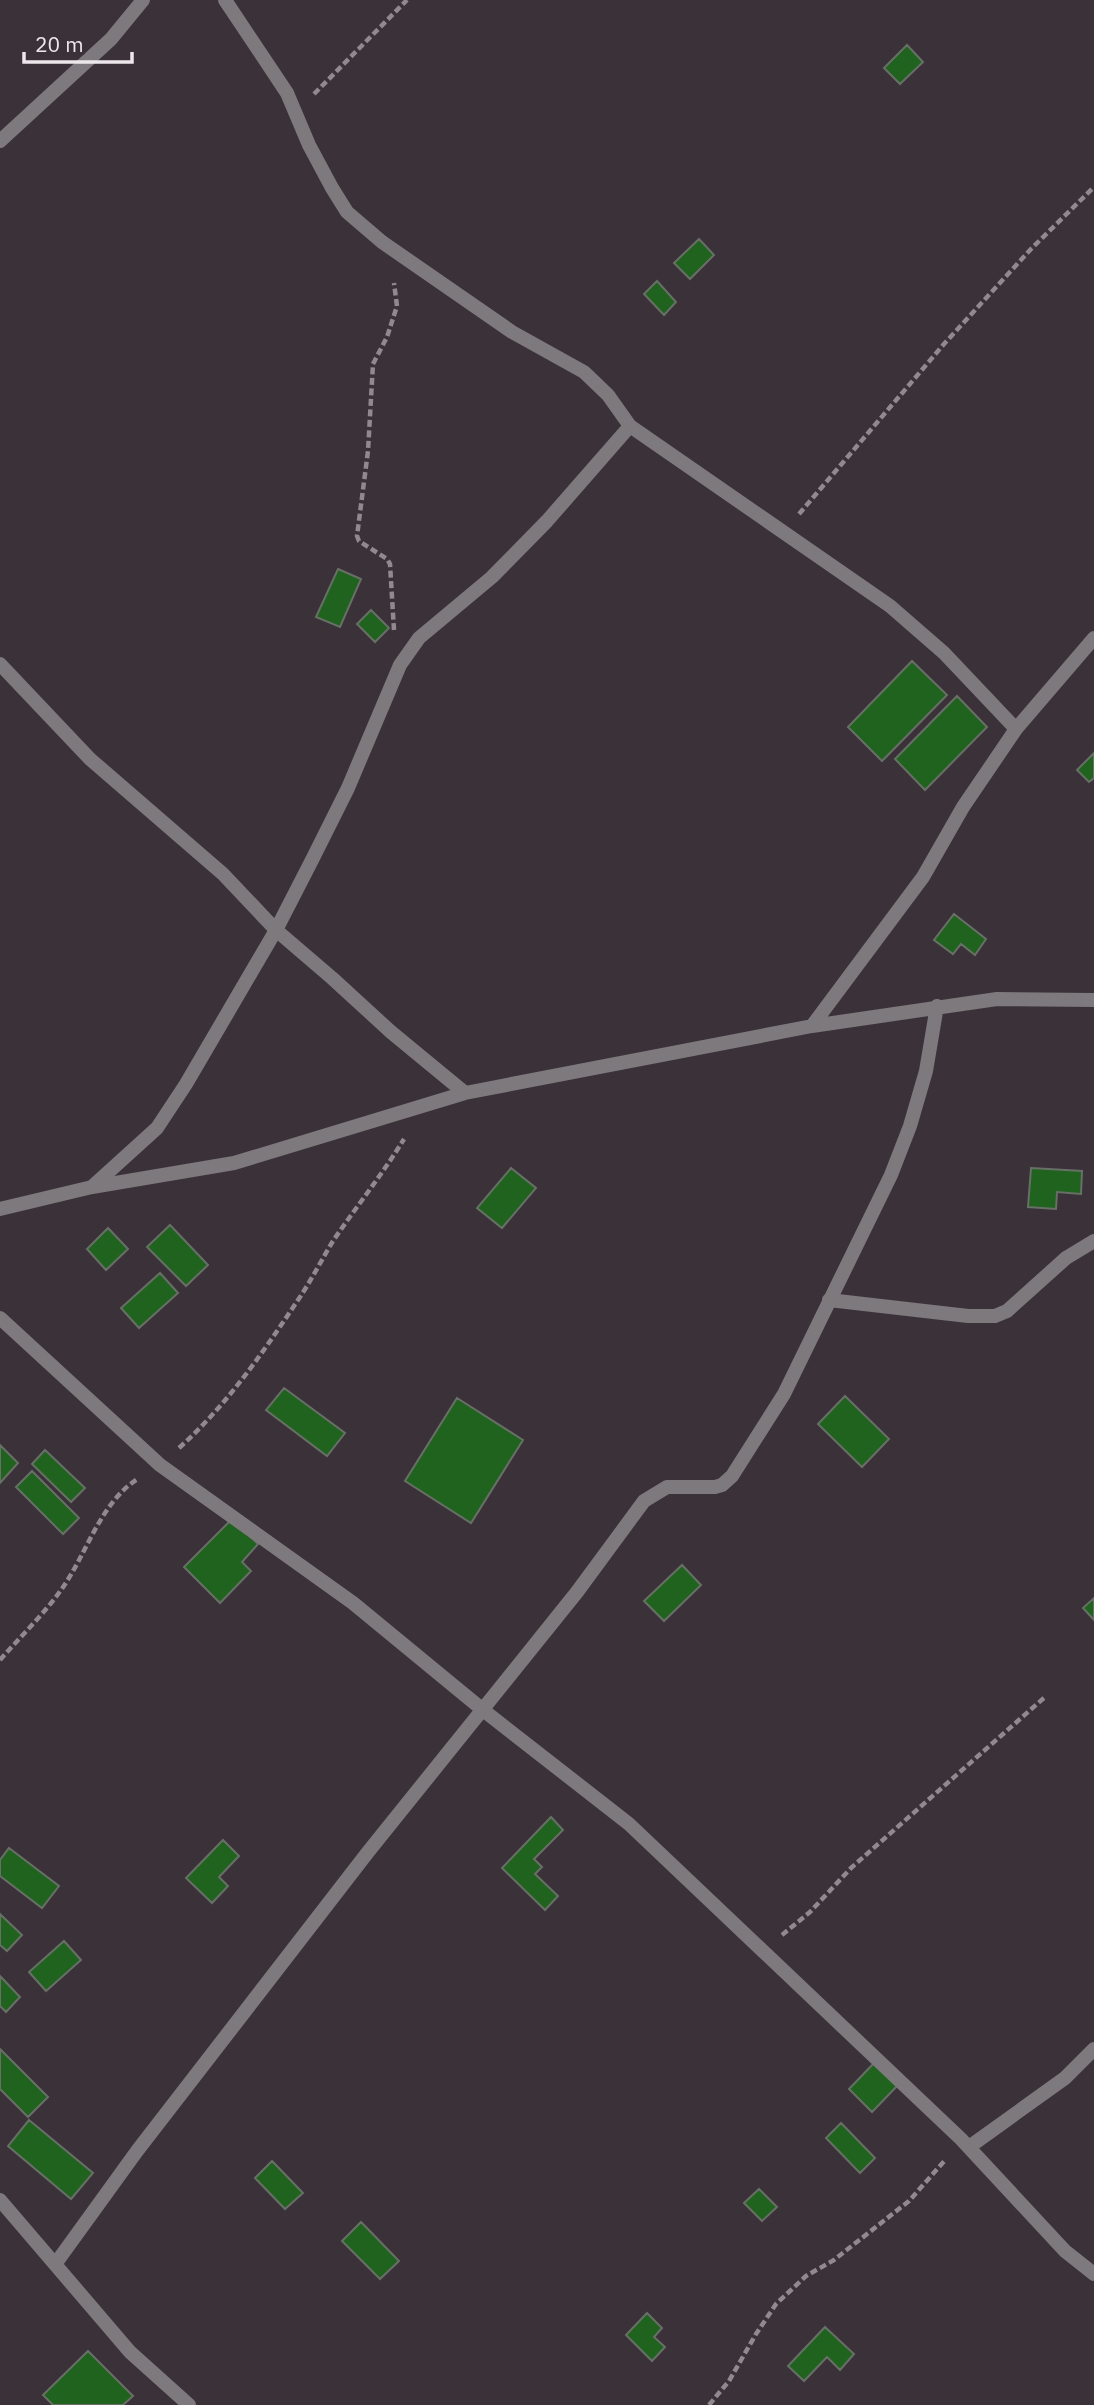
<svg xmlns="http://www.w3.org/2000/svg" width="1094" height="2405" font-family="'IBM Plex Sans',sans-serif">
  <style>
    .building { fill: #1f631e; stroke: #676f66; stroke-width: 2 }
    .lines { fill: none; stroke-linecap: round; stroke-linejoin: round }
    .path { stroke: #90898e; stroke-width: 4.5; stroke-dasharray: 7 3.5; stroke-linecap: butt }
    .street { stroke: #7e797c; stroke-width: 14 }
  </style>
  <rect width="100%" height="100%" fill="#3a3238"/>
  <path class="building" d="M 907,45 L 923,62 L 900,84 L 884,68 Z
    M 699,239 L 714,255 L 690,279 L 674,263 Z
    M 657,281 L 676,302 L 664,315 L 644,294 Z
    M 338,569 L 361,579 L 340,627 L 316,617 Z
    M 371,610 L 389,628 L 375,642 L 357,624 Z
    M 912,661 L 947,695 L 882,761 L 848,727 Z
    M 957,696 L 987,727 L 925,790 L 895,759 Z
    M 1094,753 L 1094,778 L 1089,782 L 1077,770 Z
    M 954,914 L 986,939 L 975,955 L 961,944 L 953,954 L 934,940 Z
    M 511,1168 L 536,1188 L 502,1228 L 477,1208 Z
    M 1031,1168 L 1082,1171 L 1081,1194 L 1057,1192 L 1056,1209 L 1028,1207 Z
    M 170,1225 L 208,1265 L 186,1286 L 147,1247 Z
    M 108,1228 L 128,1249 L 106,1270 L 87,1249 Z
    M 160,1273 L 178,1293 L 139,1328 L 121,1308 Z
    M 284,1388 L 345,1433 L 327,1456 L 266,1410 Z
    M 845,1396 L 889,1439 L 862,1467 L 818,1424 Z
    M 457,1398 L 523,1440 L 471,1523 L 405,1481 Z
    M 0,1445 L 18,1463 L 0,1483 Z
    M 45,1450 L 85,1488 L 71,1502 L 32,1464 Z
    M 32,1471 L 79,1518 L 63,1534 L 16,1487 Z
    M 232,1519 L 258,1544 L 242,1562 L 251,1571 L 220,1603 L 184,1567 Z
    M 682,1565 L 701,1585 L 664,1621 L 644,1601 Z
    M 1094,1598 L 1094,1620 L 1083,1608 Z
    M 551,1817 L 563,1830 L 534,1859 L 542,1867 L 535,1874 L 558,1896 L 545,1910 L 502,1868 Z
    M 223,1840 L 239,1856 L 219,1877 L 228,1886 L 212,1903 L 186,1878 Z
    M 9,1848 L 59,1886 L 42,1908 L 0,1876 L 0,1860 Z
    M 0,1914 L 22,1935 L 7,1951 L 0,1945 Z
    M 64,1941 L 81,1960 L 46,1991 L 29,1972 Z
    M 0,1976 L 20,1997 L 6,2012 L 0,2006 Z
    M 0,2049 L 48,2097 L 28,2117 L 0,2089 Z
    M 876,2061 L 899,2084 L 872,2112 L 849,2089 Z
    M 29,2120 L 93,2173 L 71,2199 L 8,2146 Z
    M 841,2123 L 875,2158 L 860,2173 L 826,2138 Z
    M 272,2161 L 303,2193 L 285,2209 L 255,2178 Z
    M 759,2189 L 777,2207 L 762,2221 L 744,2203 Z
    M 361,2222 L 399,2261 L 380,2279 L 342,2241 Z
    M 647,2313 L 662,2328 L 654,2337 L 665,2347 L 652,2361 L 626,2335 Z
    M 825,2327 L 854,2354 L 840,2370 L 827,2357 L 804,2381 L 788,2366 Z
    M 88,2351 L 133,2396 L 123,2405 L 53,2405 L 43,2395 Z"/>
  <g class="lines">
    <path class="path" d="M 314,94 L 407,0
      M 799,514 L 944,344 L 1031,249 L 1094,187
      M 394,630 L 390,564 L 387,559 L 359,541 L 357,536 L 368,451 L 373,364 L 387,337 L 397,306 L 394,283
      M 179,1448 C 228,1404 264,1351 300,1297 C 312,1279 322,1259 333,1241 C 356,1207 382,1175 404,1139
      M 0,1660 C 20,1637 44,1614 61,1590 C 87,1554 100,1502 139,1478
      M 782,1935 L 810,1912 L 851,1868 L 1045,1697
      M 709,2405 L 729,2381 L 756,2334 L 776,2304 L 806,2276 L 834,2260 L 909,2201 L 946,2159"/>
    <path class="street" d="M 225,0 L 287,93 L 309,145 L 332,188 L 347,212 L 382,242 L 512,332 L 584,372 L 608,395 L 630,426 L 890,606 L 944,653 L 1016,729
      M 0,141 L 111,39 L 143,0
      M 0,664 L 90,759 L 223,874 L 276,930 L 332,978 L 391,1032 L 465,1093
      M 812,1026 L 923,877 L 963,807 L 1016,729 L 1094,638
      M 93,1186 L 157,1128 L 186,1084 L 276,930 L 312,860 L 348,788 L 400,665 L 419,638 L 492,577 L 547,521 L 630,426
      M 0,1209 L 92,1187 L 234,1163 L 465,1093 L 812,1026 L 997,999 L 1094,1000
      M 829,1300 L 968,1316 L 995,1316 L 1007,1311 L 1066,1258 L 1094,1241
      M 0,1318 L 160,1465 L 353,1603 L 483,1710 L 629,1824 L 961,2139 L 1065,2251 L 1094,2274
      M 969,2147 L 1065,2078 L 1094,2049
      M 0,2200 L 130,2352 L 189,2405
      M 56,2263 L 137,2151 L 368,1852 L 577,1592 L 644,1501 L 667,1487 L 715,1487 L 722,1485 L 732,1476 L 784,1394 L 891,1175 L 910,1126 L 926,1071 L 937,1006"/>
  </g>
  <path d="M24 52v10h108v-10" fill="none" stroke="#ede7eb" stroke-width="3.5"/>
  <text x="35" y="52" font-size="21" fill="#ede7eb" stroke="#3a3238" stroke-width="5" paint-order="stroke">20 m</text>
</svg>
